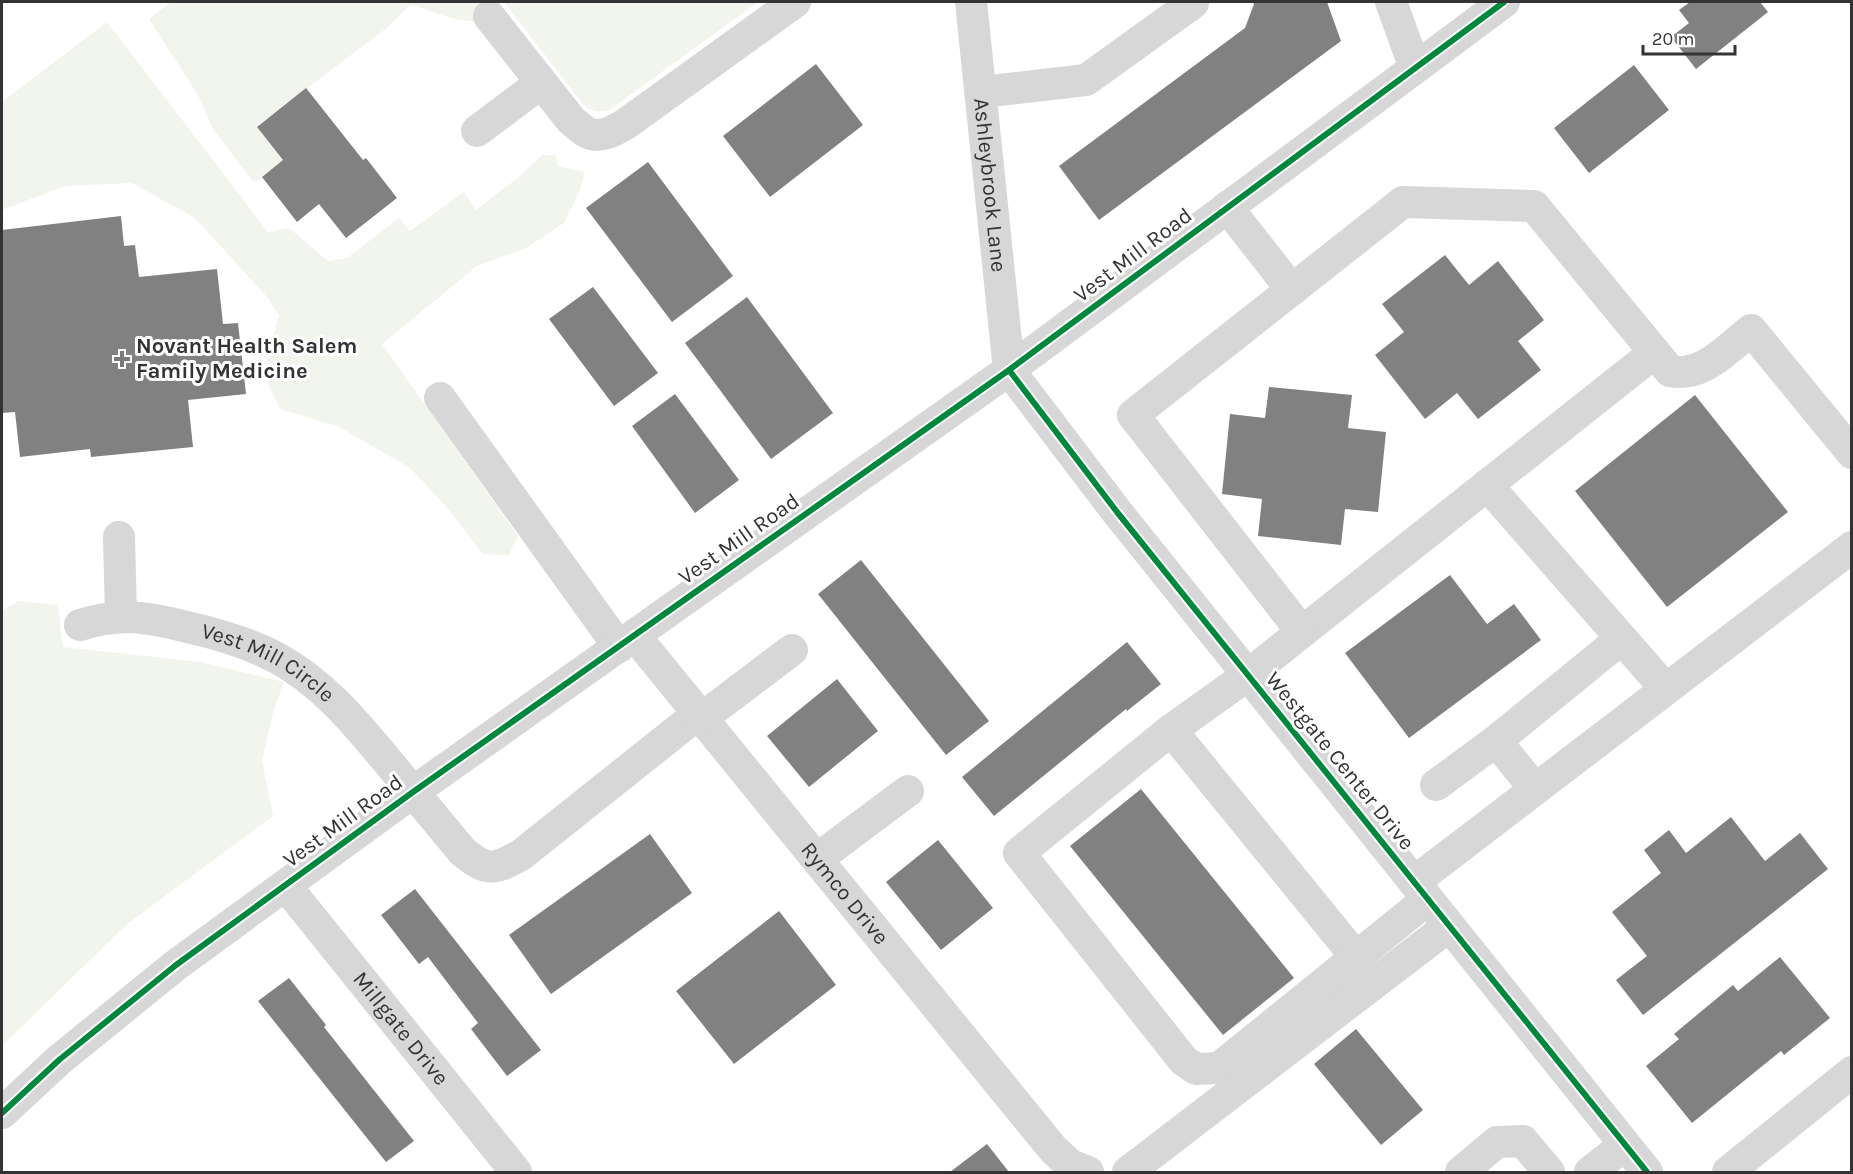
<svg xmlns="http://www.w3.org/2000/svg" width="1853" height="1174" font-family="Karla,sans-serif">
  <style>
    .green { fill: #f1f5ed }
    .building { fill: #818181 }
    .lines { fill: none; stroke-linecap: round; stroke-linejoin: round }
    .minor { stroke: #d7d7d7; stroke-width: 32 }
    .cycleway-casing { stroke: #fff; stroke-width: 10 }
    .cycleway { stroke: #00873e; stroke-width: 6 }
    .poi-dot { fill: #7a7a7a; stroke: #fff; stroke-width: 2 }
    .labels { text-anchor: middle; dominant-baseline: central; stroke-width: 6; stroke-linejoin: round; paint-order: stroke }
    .street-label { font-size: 22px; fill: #333; stroke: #fff }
    .poi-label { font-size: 22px; font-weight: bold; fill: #333; stroke: #fff; text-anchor: start }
  </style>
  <rect width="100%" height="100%" fill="#fff"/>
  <path class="green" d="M 171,2 L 496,2 L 473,21 C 448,20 434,11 410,5 L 388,27 L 257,126 L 283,160 L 254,183 L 213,129 L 198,95 L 149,19 Z
    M 504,2 L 758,2 L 608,111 C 597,112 591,111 583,104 Z
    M 107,22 L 268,232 L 289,228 L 328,261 L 347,258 L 399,218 L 410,231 L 464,192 L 476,210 L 520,176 L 542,155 L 555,155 L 558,166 L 585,172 L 579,193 L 564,223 L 526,248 L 477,266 L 382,344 L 518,536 L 509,555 L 483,554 L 444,504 L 410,468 L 337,426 L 280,409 L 263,373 L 279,316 L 268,298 L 195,218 L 132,183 L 65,186 L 2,210 L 2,102 Z
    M 18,601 L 58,605 L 63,647 L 200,662 L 284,682 L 274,709 L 262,761 L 273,816 L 126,925 L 2,1046 L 2,611 Z"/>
  <path class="building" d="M 1253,2 L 1327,2 L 1341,41 L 1099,220 L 1059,166 L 1245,28 L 1254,4 Z
    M 1690,2 L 1760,2 L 1768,12 L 1696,69 L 1671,37 L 1689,23 L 1679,10 Z
    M 816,64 L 863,125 L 770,197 L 723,136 Z
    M 1634,65 L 1669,110 L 1589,173 L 1554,128 Z
    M 306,88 L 363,160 L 366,158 L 397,198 L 346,238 L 319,204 L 297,222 L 262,177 L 283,160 L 257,127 Z
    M 648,162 L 733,276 L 672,322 L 586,208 Z
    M 121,216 L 124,246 L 135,245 L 139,277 L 217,269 L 223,324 L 238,323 L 246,394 L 188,400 L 193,447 L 91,457 L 90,449 L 20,457 L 15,412 L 2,413 L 2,230 Z
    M 1445,255 L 1469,285 L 1498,261 L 1544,320 L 1518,341 L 1541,370 L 1478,419 L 1457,393 L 1425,419 L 1375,355 L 1404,332 L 1382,304 Z
    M 593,287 L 658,373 L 614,406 L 549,319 Z
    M 747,297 L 833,413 L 771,459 L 685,343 Z
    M 1269,387 L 1352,395 L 1348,428 L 1386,432 L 1378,512 L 1345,509 L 1341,545 L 1258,536 L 1262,499 L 1222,494 L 1230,414 L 1265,418 Z
    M 675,394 L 739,480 L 695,513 L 632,426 Z
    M 1695,395 L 1788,512 L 1667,607 L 1575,491 Z
    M 861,560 L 989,721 L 946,755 L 818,594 Z
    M 1450,575 L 1487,624 L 1514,604 L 1541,640 L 1409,738 L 1345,653 Z
    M 1127,642 L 1161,684 L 1127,711 L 1126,709 L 994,816 L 962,777 Z
    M 837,679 L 878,731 L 809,787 L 767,736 Z
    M 1141,789 L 1294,978 L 1223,1035 L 1070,846 Z
    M 1731,817 L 1765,861 L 1800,833 L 1828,869 L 1643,1015 L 1616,980 L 1647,956 L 1612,912 L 1661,873 L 1644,850 L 1669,830 L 1686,853 Z
    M 650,834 L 692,893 L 551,994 L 509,935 Z
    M 938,840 L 993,908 L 941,950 L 886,882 Z
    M 415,889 L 541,1050 L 507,1076 L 471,1029 L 478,1023 L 428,957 L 419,964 L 381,915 Z
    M 779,911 L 836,985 L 734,1064 L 676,991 Z
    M 1780,957 L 1830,1018 L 1784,1055 L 1781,1051 L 1692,1123 L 1646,1066 L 1679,1039 L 1674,1034 L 1733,985 L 1738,991 Z
    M 289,978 L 326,1025 L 324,1027 L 414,1141 L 386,1162 L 258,1001 Z
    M 1356,1029 L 1423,1110 L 1381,1145 L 1314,1064 Z
    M 987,1144 L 1009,1172 L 950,1172 Z"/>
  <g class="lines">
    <g class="minor">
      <path id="s1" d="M 971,2 L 1009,370"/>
      <path d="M 1391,2 L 1415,68"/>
      <path d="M 489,16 L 571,120 C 576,124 582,130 588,133 C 600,139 616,130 627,123 L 795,2"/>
      <path d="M 982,92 L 1086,80 L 1193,3 L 1192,2"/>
      <path d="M 477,131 L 541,83"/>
      <path d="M 1227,207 L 1292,290"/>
      <path d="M 1009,370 L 1117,512 L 1647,1172"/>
      <path d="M 440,398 L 619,647"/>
      <path d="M 1487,485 L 1665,688"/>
      <path d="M 119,537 L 121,616"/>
      <path id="s2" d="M 80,625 C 119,612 148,617 187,627 C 218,634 249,643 277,658 C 325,684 359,727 393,768 C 416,796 440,824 463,852 C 488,872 494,870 521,855 L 698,714"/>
      <path d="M 1302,632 L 1654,353"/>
      <path id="s3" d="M 635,636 L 1053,1149 L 1070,1165 L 1088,1172"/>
      <path d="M 702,718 L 792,650"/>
      <path d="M 1171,730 L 1356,957"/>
      <path d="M 1436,785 L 1496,741"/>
      <path d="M 1535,789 L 1496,741 L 1621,639"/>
      <path d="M 817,859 L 908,791"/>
      <path d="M 1414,882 L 1852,547"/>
      <path id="s4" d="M 286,886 L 516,1172"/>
      <path d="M 1428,899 L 1219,1068 L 1196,1069 L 1184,1061 L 1019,853 L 1171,730 L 1248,675 L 1302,632 L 1133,415 L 1403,202 L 1534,206 L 1670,371 C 1702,378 1727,349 1751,330 L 1852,453"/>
      <path d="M 2,1113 L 59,1060 L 176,965 L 413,792 L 1009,370 L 1504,2"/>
      <path d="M 1128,1172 L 1449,926"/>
      <path d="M 1461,1172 L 1497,1142 L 1523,1141 L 1549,1172"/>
      <path d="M 1590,1172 L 1625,1145"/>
      <path d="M 1728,1172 L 1852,1072"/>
    </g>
    <g class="cycleway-casing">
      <path id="cycleway" d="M 1009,370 L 1117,512 L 1647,1172
        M 2,1113 L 59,1060 L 176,965 L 413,792 L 1009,370 L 1504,2"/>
    </g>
    <use href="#cycleway" class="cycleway"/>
  </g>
  <path class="poi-dot" d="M119 350h6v6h6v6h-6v6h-6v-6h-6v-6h6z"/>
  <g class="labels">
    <g class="street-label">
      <text stroke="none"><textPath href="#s1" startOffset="184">Ashleybrook Lane</textPath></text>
      <text transform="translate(1133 255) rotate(-37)">Vest Mill Road</text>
      <text transform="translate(739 539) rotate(-35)">Vest Mill Road</text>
      <text stroke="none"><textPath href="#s2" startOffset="198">Vest Mill Circle</textPath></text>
      <text transform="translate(1340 761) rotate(51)">Westgate Center Drive</text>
      <text transform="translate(343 821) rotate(-36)">Vest Mill Road</text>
      <text stroke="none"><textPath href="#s3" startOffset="332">Rymco Drive</textPath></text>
      <text stroke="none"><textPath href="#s4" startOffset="183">Millgate Drive</textPath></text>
    </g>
    <g class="poi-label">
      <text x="136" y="346">Novant Health Salem<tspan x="136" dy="25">Family Medicine</tspan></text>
    </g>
  </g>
  <rect width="1853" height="1174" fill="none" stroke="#333333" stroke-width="6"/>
  <path d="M1643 45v9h92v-9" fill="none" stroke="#333333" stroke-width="3"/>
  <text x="1652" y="45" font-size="18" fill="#333333" stroke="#ffffff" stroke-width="4.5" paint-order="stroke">20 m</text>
</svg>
